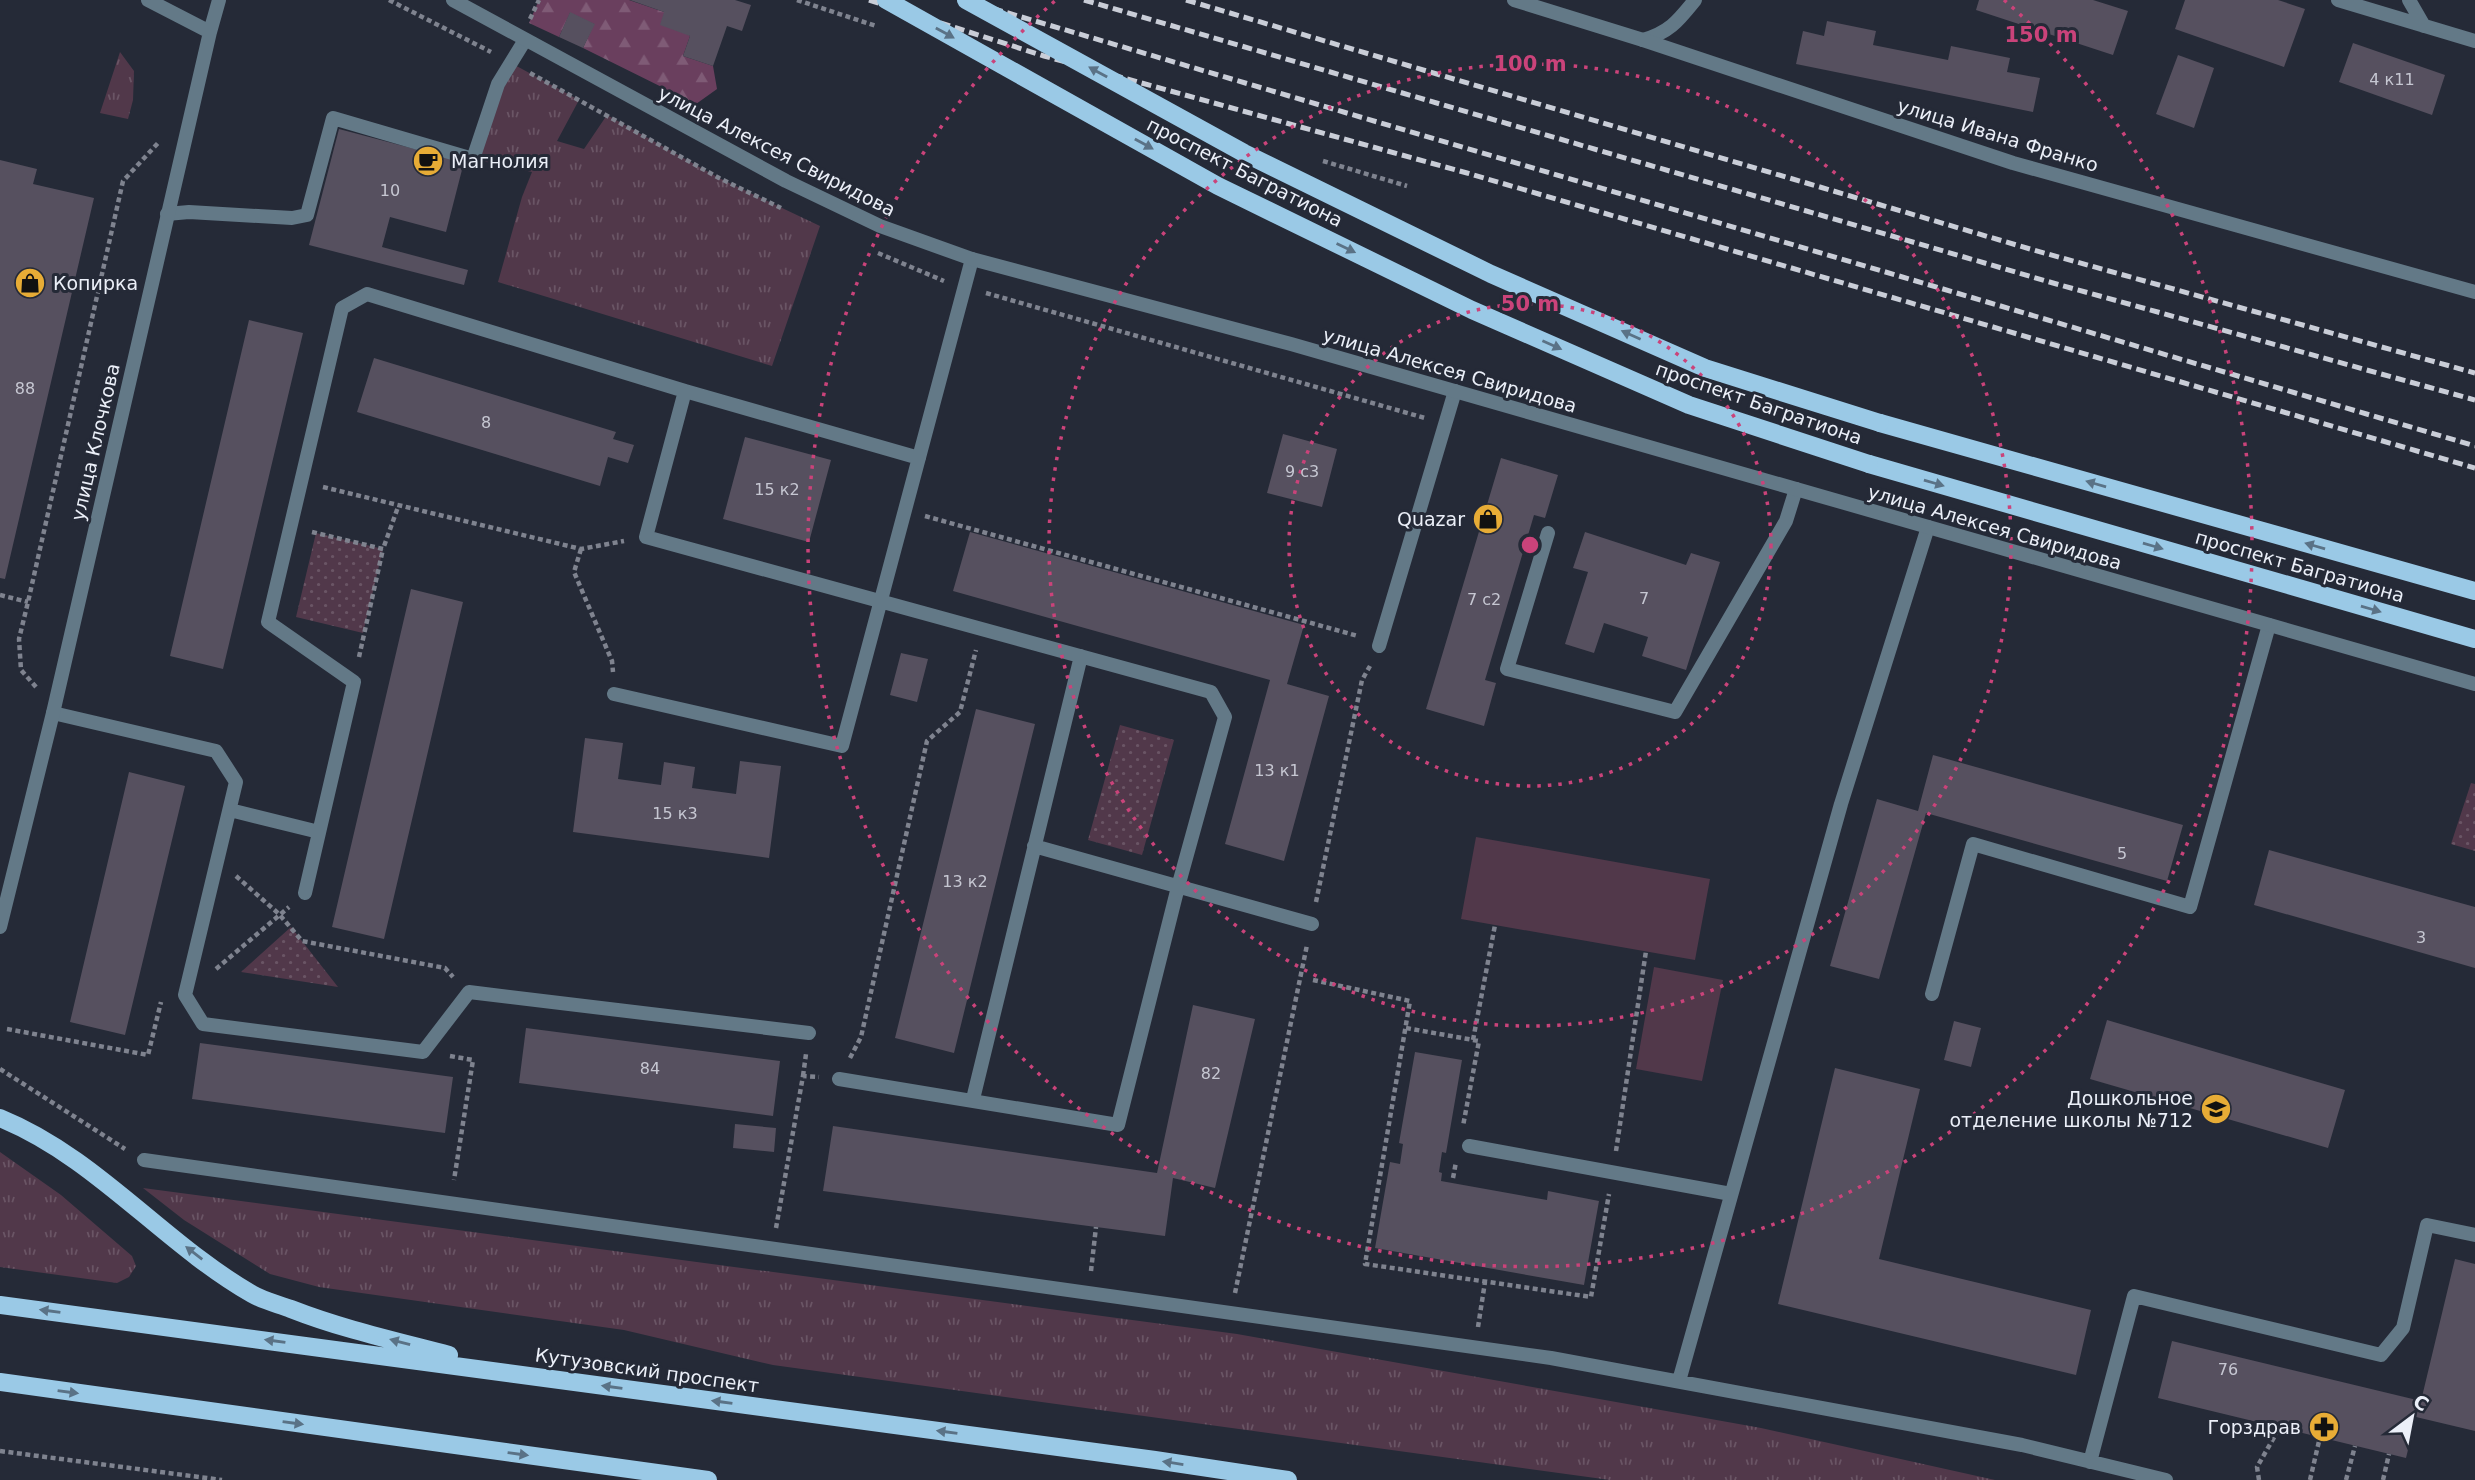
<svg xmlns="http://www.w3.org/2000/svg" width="2475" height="1480" font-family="'DejaVu Sans',sans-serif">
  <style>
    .grass { fill: url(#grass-tufts) }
    .forest { fill: url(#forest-firs) }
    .park { fill: url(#park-dots) }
    .pitch { fill: #51384a }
    .building { fill: #56505f }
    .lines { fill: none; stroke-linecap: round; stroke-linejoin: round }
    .path { stroke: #7f838f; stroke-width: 4.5; stroke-dasharray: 5 3.5; stroke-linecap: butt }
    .lane { stroke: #637987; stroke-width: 14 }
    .street { stroke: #637987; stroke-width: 14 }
    .primary { stroke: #9ac9e6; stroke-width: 18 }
    .rail { stroke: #c9cdd7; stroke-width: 5; stroke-dasharray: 10 5; stroke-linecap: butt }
    .primary-bridge { stroke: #9ac9e6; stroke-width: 18 }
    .oneway { fill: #5a7286 }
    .ring { fill: none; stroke: #ca437a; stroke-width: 3.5; stroke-dasharray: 3.5 7 }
    .labels { text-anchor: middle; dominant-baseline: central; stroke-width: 6; stroke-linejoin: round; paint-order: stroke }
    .number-label { font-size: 16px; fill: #c6c7d2 }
    .street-label { font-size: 19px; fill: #ebeff8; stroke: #252a37 }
    .poi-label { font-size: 19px; fill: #ebeff8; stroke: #252a37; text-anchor: end }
    .centre { fill: #ca437a; stroke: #252a37; stroke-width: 3.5 }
    .ring-label { font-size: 21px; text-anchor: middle; font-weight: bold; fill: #ca437a; stroke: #252a37; stroke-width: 6; stroke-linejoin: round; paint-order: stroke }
  </style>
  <defs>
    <pattern id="grass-tufts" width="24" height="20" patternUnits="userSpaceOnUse" patternTransform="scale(1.75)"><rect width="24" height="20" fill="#51384a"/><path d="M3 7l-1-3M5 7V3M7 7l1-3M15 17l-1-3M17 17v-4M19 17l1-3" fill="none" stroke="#6a5565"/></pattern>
    <pattern id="forest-firs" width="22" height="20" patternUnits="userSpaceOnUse" patternTransform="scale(1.75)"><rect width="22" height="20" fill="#6a3f5e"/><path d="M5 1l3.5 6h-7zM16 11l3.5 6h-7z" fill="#7f5b76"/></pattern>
    <pattern id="park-dots" width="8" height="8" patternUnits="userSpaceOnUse" patternTransform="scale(1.75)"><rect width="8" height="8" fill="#51384a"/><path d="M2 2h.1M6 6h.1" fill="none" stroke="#6a5565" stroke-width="1.8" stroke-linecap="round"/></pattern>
  </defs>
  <rect width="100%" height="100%" fill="#252a37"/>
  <path class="grass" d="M 120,52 L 134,71 L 133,100 L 128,119 L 100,113 Z
    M 511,63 L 579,100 L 557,141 L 584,149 L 607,115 L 719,178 L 820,226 L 772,366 L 498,282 L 522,197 L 532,172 L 473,159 Z
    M 0,1152 L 61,1195 L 132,1256 L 136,1266 L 129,1277 L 117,1283 L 0,1267 Z
    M 143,1188 L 1237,1334 L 1761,1428 L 1995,1480 L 1610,1480 L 773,1365 L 624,1330 L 319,1287 L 270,1274 L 184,1220 Z"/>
  <path class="forest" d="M 539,0 L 629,0 L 664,12 L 690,36 L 683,56 L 713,66 L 717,89 L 696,104 L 583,48 L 594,24 L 570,13 L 559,37 L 529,23 Z"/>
  <path class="park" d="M 316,533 L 383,549 L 363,633 L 296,617 Z
    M 1120,725 L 1174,740 L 1142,855 L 1088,840 Z
    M 2471,783 L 2475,784 L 2475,851 L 2451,844 Z
    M 291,927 L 338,987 L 241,972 Z"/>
  <path class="pitch" d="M 1476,837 L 1710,879 L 1695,960 L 1461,919 Z
    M 1654,967 L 1723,980 L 1702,1081 L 1636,1069 Z"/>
  <path class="building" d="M 630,0 L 735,0 L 751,5 L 742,31 L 727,26 L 713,66 L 683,56 L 690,36 L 660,25 L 664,12 Z
    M 1979,0 L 2093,0 L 2128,11 L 2113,55 L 1976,10 Z
    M 2185,0 L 2278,0 L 2305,9 L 2284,67 L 2175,29 Z
    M 570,12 L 595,24 L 583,48 L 559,37 Z
    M 1827,21 L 1876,31 L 1873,45 L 1948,60 L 1951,46 L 2010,58 L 2007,72 L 2040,78 L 2033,112 L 1796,64 L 1803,31 L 1824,36 Z
    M 2353,43 L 2445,75 L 2432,115 L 2339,82 Z
    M 2178,55 L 2214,68 L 2194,128 L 2156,114 Z
    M 339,129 L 464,162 L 446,232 L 390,217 L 382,247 L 468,270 L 464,285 L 309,245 Z
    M 0,160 L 37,169 L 33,184 L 94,198 L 5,579 L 0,578 Z
    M 249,320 L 303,333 L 223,669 L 170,656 Z
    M 374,358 L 616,432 L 613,439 L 634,445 L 628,463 L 608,457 L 600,486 L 357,412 Z
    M 1283,434 L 1337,449 L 1322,507 L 1267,493 Z
    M 745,437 L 831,460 L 809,542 L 723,519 Z
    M 1501,458 L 1558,475 L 1545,518 L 1534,515 L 1485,680 L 1496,683 L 1484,726 L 1426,709 Z
    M 970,532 L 1304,625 L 1287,684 L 1329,696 L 1284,861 L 1225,844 L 1270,680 L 953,591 Z
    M 1585,532 L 1686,565 L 1691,553 L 1720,562 L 1686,670 L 1642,656 L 1648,637 L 1604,623 L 1594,653 L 1565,644 L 1588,572 L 1573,568 Z
    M 411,589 L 463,602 L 384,939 L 332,927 Z
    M 901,653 L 928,659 L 917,702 L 890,695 Z
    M 976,709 L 1035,724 L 954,1053 L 895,1038 Z
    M 585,738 L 623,743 L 618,779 L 661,785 L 664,762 L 695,767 L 692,788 L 736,794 L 740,761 L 781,766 L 769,858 L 573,832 Z
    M 1933,755 L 2183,825 L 2167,881 L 1926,813 L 1879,979 L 1830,966 L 1877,799 L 1918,811 Z
    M 129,772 L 185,786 L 125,1035 L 70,1022 Z
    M 2269,850 L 2475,907 L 2475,968 L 2254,905 Z
    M 1193,1005 L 1255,1019 L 1215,1188 L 1173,1178 L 1165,1236 L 823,1191 L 833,1126 L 1157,1173 Z
    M 2107,1020 L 2345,1090 L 2328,1148 L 2090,1079 Z
    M 1954,1021 L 1981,1028 L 1971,1067 L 1944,1060 Z
    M 526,1028 L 780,1061 L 773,1116 L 519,1083 Z
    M 200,1043 L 453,1077 L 445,1133 L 192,1099 Z
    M 1415,1052 L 1462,1060 L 1446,1153 L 1442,1152 L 1439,1172 L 1442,1173 L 1441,1181 L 1547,1200 L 1548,1191 L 1599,1201 L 1584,1285 L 1375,1248 L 1390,1162 L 1400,1164 L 1403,1144 L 1399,1143 Z
    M 1835,1068 L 1920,1089 L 1879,1259 L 2091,1310 L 2076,1375 L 1778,1304 Z
    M 735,1124 L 776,1128 L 774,1152 L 733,1148 Z
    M 2455,1259 L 2475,1264 L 2475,1431 L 2416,1417 L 2406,1458 L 2158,1398 L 2172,1341 L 2421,1401 Z"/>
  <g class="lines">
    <path class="path" d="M 389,0 L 491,52
      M 797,0 L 876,26
      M 530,19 L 539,0
      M 530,73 L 719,178 L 781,208
      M 1323,161 L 1407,186
      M 878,253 L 944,281
      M 986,293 L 1425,418
      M 323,487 L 581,549 L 624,541
      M 925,516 L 1358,636
      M 312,532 L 383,549 L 398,507
      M 581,549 L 574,572 L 612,661 L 613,672
      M 0,595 L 28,602
      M 359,657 L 383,549
      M 36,687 L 21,670 L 19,639 L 28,602 L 123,181 L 158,143
      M 236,876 L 279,914 L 302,941 L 445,968 L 453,977
      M 1316,902 L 1362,680 L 1370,666
      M 216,969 L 289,907
      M 1313,980 L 1410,1001 L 1365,1264 L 1591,1297 L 1609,1194
      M 1406,1028 L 1479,1041 L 1463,1126
      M 7,1029 L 148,1055 L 161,1002
      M 1473,1040 L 1495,925
      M 450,1056 L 473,1060 L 454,1180
      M 850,1058 L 861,1037 L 927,741 L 960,712 L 976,650
      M 0,1069 L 125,1149
      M 803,1076 L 806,1054
      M 1616,1151 L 1646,951
      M 1453,1178 L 1456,1162
      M 776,1228 L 803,1076 L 819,1077
      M 1091,1271 L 1096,1227
      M 1235,1293 L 1307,945
      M 1478,1327 L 1485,1282
      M 0,1451 L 222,1480
      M 2259,1480 L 2257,1467 L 2280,1427
      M 2310,1480 L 2320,1437
      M 2346,1480 L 2355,1446
      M 2383,1480 L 2389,1454"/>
    <path class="lane" d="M 2338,0 L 2475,41
      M 2409,0 L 2424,26
      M 1643,40 C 1670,32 1678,21 1695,0
      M 167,214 L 189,212 L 292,218 L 307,215 L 333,118 L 473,159 L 498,84 L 525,40
      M 685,391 L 919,458
      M 1548,533 L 1507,669 L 1675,712 L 1786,521 L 1796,489
      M 1379,646 L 1455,391
      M 614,694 L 842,746 L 972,259
      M 53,713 L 216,751 L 236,782 L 185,995 L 203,1024 L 423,1052 L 469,992 L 809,1033
      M 230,810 L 319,832
      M 1034,846 L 1312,924
      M 305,893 L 354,682 L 268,622 L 342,308 L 367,294 L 685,391 L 646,537 L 1211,692 L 1225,717 L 1178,887 L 1118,1125 L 839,1079
      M 1932,994 L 1973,844 L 2190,907 L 2269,625
      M 973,1099 L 1081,656
      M 1469,1146 L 1731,1194
      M 144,1160 L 1551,1358 L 2022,1445 L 2166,1480
      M 1679,1381 L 1841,804 L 1928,527
      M 2090,1462 L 2134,1296 L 2381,1355 L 2403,1328 L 2427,1225 L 2475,1235"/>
    <path class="street" d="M 453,0 L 786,181 L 880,226 L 972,259 L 1291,344 L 2475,684
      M 1514,0 L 1643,40 L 2013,163 L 2475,292
      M 210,32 L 219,0
      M 0,927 L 53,713 L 210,32 L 148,0"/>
    <path class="primary" d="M 1880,423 L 2475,591
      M 1869,464 L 2475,639
      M 0,1118 C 96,1157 163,1243 252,1294 C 264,1301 278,1304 291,1309 C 342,1329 396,1341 449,1355
      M 0,1305 L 1155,1460 L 1288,1480
      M 0,1382 L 708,1480"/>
    <path class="rail" d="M 869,0 L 1044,56 L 1467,173 L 2475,468
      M 964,0 L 2475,446
      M 1084,0 L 2053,283 L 2475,400
      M 1186,0 L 2030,249 L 2475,373"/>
    <path class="primary-bridge" d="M 886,0 L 1218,186 L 1472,310 L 1689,405 L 1869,464
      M 966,0 L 1244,153 L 1491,274 L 1705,368 L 1880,423"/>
  </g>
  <defs><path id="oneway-solid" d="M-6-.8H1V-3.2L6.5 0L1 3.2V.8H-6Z" transform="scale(1.75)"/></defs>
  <g class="oneway">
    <use href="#oneway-solid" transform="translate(945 33) rotate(29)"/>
    <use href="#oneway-solid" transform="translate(1098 72) rotate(-151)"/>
    <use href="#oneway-solid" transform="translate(1144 144) rotate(29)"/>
    <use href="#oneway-solid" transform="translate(1346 248) rotate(26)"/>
    <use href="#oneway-solid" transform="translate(1631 335) rotate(-156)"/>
    <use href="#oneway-solid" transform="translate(1552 345) rotate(24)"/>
    <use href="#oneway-solid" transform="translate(1934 483) rotate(16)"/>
    <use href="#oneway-solid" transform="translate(2096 484) rotate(-164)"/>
    <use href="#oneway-solid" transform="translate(2153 546) rotate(16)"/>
    <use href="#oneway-solid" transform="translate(2315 546) rotate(-164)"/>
    <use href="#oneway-solid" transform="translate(2371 609) rotate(16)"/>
    <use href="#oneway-solid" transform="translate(194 1253) rotate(-142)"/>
    <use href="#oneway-solid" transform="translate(50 1311) rotate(-172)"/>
    <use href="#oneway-solid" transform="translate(275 1341) rotate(-172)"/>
    <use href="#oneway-solid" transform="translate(400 1342) rotate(-165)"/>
    <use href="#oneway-solid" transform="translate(612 1387) rotate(-172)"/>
    <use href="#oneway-solid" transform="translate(68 1392) rotate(8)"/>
    <use href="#oneway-solid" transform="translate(722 1402) rotate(-172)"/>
    <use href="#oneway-solid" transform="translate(293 1423) rotate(8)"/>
    <use href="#oneway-solid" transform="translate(947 1432) rotate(-172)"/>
    <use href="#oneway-solid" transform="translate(518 1454) rotate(8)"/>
    <use href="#oneway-solid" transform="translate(1173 1463) rotate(-171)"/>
  </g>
  <g class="ring">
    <circle cx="1530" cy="545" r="241"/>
    <circle cx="1530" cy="545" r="481"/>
    <path d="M2004 0A722 722 0 1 1 1056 0"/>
  </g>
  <defs>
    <g id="cafe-disc" transform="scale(1.575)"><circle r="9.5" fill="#e7ac36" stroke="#252a37"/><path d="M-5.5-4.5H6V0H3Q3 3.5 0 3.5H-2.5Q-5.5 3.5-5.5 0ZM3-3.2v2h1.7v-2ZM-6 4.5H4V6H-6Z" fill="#111"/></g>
    <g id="shop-disc" transform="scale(1.575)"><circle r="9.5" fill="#e7ac36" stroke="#252a37"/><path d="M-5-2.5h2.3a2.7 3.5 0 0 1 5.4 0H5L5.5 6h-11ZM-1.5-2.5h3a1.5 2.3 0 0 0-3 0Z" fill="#111"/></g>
    <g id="school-disc" transform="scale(1.575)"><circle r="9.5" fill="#e7ac36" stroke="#252a37"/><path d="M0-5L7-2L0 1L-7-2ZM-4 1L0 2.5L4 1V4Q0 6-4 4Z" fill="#111"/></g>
    <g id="pharmacy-disc" transform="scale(1.575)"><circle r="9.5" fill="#e7ac36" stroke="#252a37"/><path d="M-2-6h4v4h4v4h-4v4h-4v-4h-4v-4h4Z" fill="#111"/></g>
  </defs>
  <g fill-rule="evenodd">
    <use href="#cafe-disc" x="428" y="161"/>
    <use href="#shop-disc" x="30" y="283"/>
    <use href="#shop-disc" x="1488" y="519"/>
    <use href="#school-disc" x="2216" y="1109"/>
    <use href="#pharmacy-disc" x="2324" y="1427"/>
  </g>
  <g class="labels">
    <g class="number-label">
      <text x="2392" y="79">4 к11</text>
      <text x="390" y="190">10</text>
      <text x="25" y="388">88</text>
      <text x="486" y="422">8</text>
      <text x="1302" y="471">9 с3</text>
      <text x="777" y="489">15 к2</text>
      <text x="1644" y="598">7</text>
      <text x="1484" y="599">7 с2</text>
      <text x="1277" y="770">13 к1</text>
      <text x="675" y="813">15 к3</text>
      <text x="2122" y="853">5</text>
      <text x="965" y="881">13 к2</text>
      <text x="2421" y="937">3</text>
      <text x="650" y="1068">84</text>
      <text x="1211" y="1073">82</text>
      <text x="2228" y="1369">76</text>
    </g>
    <g class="street-label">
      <text transform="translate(1998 135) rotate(17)">улица Ивана Франко</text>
      <text transform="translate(777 151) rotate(27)">улица Алексея Свиридова</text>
      <text transform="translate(1245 172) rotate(27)">проспект Багратиона</text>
      <text transform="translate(1450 370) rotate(16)">улица Алексея Свиридова</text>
      <text transform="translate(1759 403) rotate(19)">проспект Багратиона</text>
      <text transform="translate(95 442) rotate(-77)">улица Клочкова</text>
      <text transform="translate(1995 527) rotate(16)">улица Алексея Свиридова</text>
      <text transform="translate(2300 566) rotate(16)">проспект Багратиона</text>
      <text transform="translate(647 1370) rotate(8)">Кутузовский проспект</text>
    </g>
    <g class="poi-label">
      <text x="451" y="161" text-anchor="start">Магнолия</text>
      <text x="53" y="283" text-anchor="start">Копирка</text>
      <text x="1465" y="519">Quazar</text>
      <text x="2193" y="1098">Дошкольное<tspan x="2193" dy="22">отделение школы №712</tspan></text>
      <text x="2301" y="1427">Горздрав</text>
    </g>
  </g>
  <circle cx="1530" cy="545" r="10" class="centre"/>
  <g class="ring-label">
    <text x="2041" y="42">150 m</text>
    <text x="1530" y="71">100 m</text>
    <text x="1530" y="311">50 m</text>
  </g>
  <g transform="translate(2412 1417) rotate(32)" stroke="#252a37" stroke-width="5" paint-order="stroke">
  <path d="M0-5L12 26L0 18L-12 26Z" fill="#ebeff8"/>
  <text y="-10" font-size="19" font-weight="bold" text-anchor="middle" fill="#ebeff8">С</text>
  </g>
</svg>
